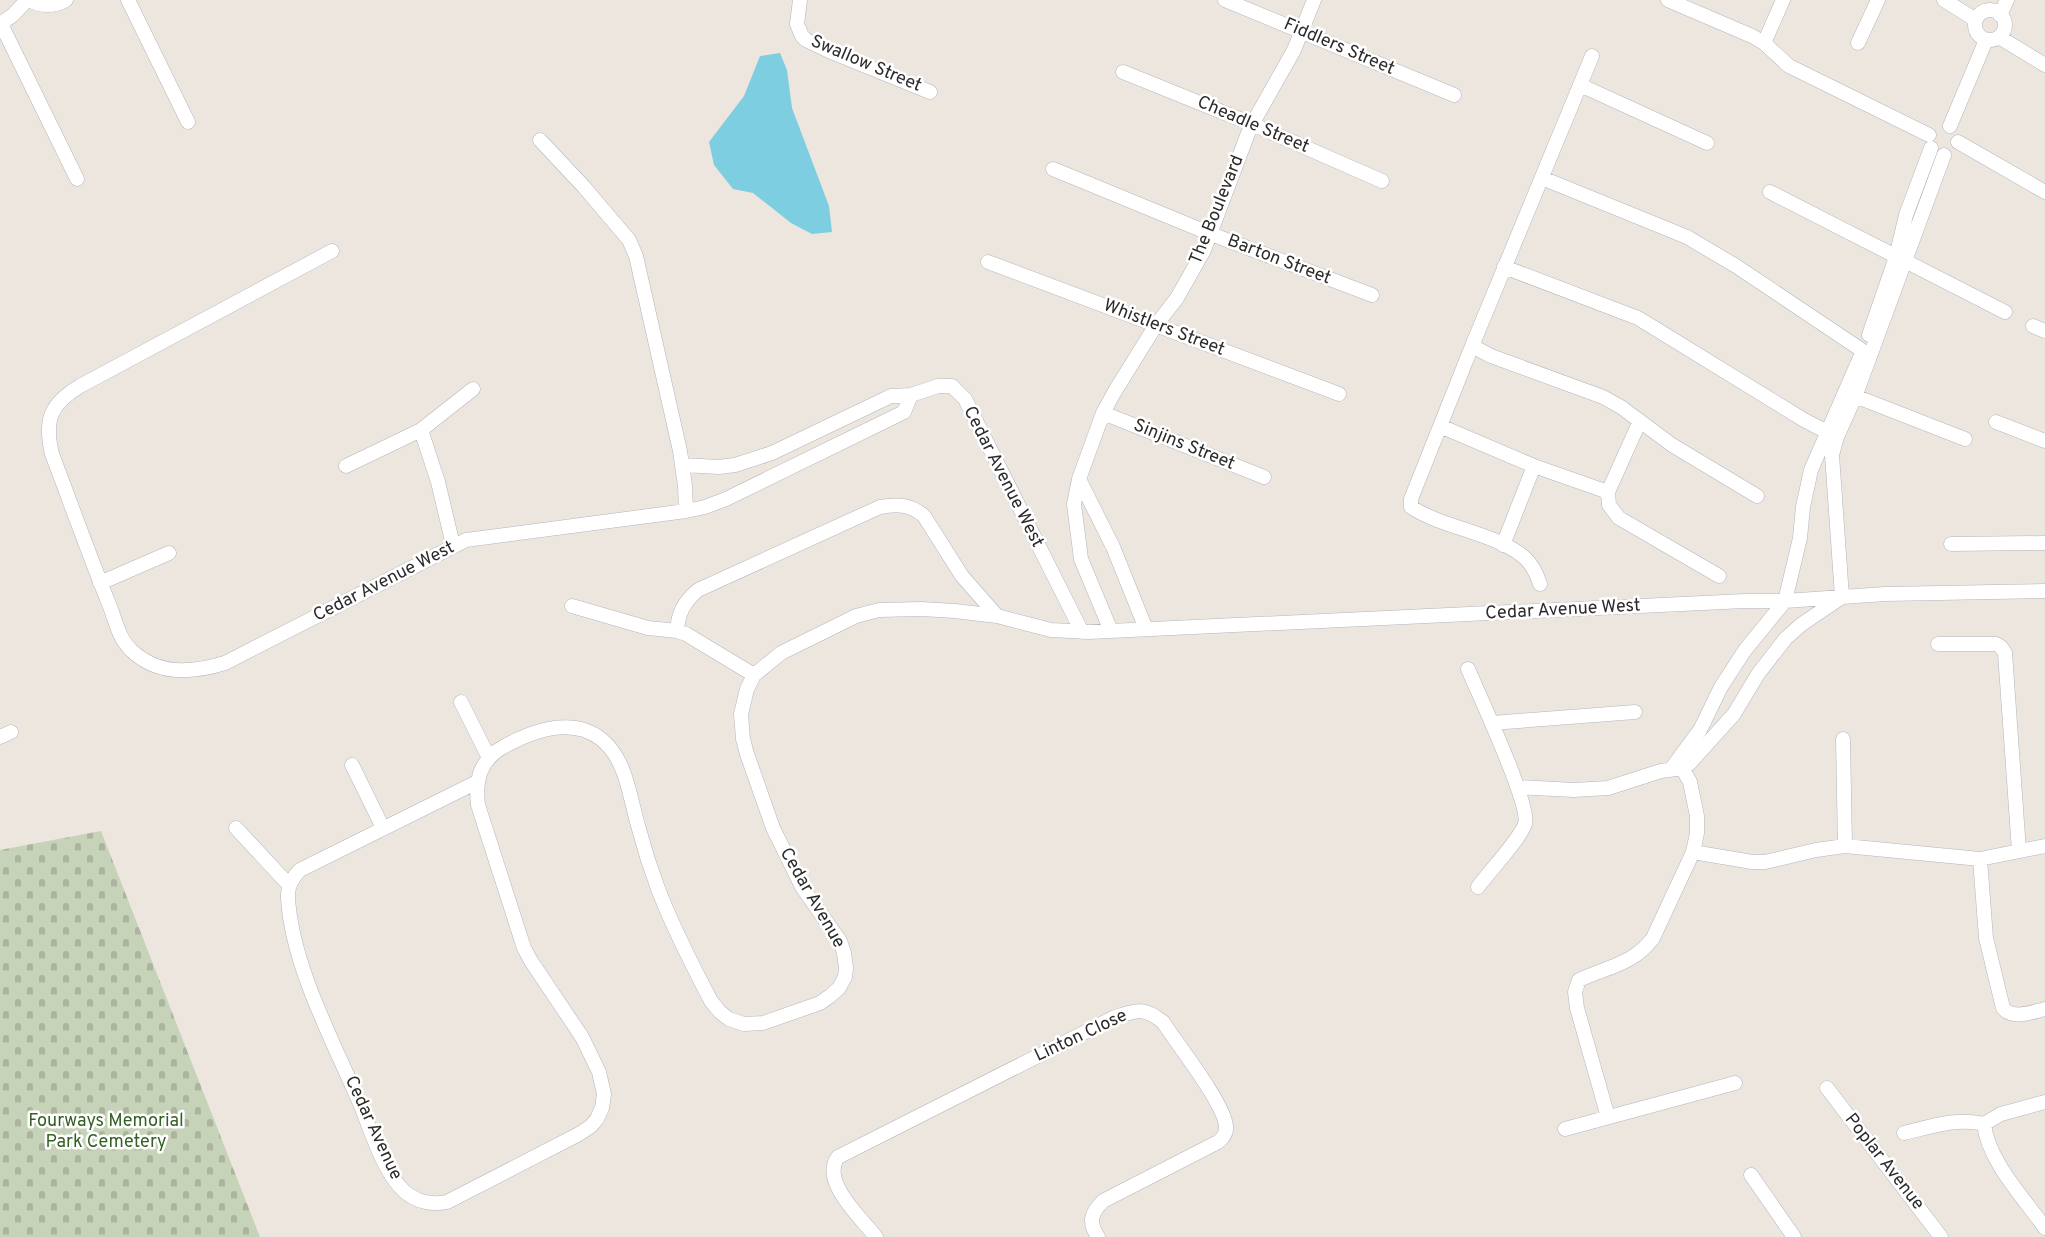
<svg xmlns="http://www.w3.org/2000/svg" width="2045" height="1237" font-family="Overpass,sans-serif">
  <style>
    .cemetery { fill: url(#cemetery-stones) }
    .water { fill: #7ecee2 }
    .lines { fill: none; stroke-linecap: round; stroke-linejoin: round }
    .minor-casing { stroke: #b3b5bd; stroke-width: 15 }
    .minor { stroke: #fff; stroke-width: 14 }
    .labels { text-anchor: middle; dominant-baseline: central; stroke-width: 5; stroke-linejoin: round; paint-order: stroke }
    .street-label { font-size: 18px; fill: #2b2b2b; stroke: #fff }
    .park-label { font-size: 18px; fill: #346123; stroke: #fff }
  </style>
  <defs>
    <pattern id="cemetery-stones" width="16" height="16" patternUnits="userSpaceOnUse" patternTransform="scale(1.5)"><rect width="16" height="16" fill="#c7d3b8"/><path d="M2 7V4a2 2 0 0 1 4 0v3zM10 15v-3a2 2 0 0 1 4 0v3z" fill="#abb59e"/></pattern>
  </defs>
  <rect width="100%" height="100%" fill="#ece6df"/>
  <path class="cemetery" d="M 101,831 L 260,1237 L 0,1237 L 0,850 Z"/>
  <path class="water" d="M 780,53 L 787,70 L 792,108 L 829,206 L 832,232 L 812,234 L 791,223 L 753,193 L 733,189 L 714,165 L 709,142 L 744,96 L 760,56 Z"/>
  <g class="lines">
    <g class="minor-casing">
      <path id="minor" d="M 29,0 C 42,7 53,7 66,0
        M 128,0 L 188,122
        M 800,0 L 797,24 L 802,36 L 806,40 L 829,51 L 930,92
        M 1225,0 L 1454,95
        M 1668,0 L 1752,36 L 1764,43 L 1789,66 L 1929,135
        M 1944,0 L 1976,20
        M1975 25a15 15 0 1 1 30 0a15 15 0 1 1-30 0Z
        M 2000,15 L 2007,0
        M 0,24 L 13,15 L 27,0
        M 1,24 L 77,179
        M 1999,37 L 2045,65
        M 1764,43 L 1783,0
        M 1858,43 L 1878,0
        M 1592,56 L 1472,346 L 1491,356 L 1603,397 L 1621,407 L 1672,445 L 1757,496
        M 1123,72 L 1252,124 L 1382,181
        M 1580,85 L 1707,143
        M 1950,126 L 1986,40
        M 540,140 L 584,187 L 629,240 L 636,256 L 680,451 L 685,486 L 686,511
        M 1958,142 L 2045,192
        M 1053,169 L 1211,234 L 1372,295
        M 1542,178 L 1687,237 L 1736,266 L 1863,351
        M 1770,192 L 2005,312
        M 332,251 L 80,386 C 50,404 44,420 52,454 C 71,504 89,555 109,604 C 115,619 119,639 131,650 C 158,676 192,673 225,663 L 466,540 L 686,511 L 705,507 L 726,499 L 904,412 L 911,395
        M 988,262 L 1339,394
        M 1504,267 L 1638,318 L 1804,420 L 1833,435
        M 2033,326 L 2045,331
        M 1869,335 L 1896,257 L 1906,215 L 1931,148
        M 1472,346 L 1411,499 L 1411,507 C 1442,528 1500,534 1526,559 C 1533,566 1537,575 1540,584
        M 1847,393 L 1965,439
        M 1103,413 L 1264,477
        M 1996,422 L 2045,441
        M 1639,423 L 1608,492 L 1609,505 L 1619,518 L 1719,576
        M 1440,426 L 1534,466 L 1608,492
        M 421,430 L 438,482 L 453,545
        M 682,465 L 719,467 L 735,465 L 772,453 L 891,396 L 911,395 L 938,386 L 952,386 L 965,399 L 1082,632
        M 346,466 L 421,430 L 473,389
        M 1079,479 L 1113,547 L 1146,629
        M 1951,544 L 2045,543
        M 1503,545 L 1534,466
        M 100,583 L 169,553
        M 572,606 L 648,628 L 677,631
        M 1111,631 L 1081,559 L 1074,504 L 1079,479 L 1103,413 L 1115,391 L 1156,325 L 1177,298 L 1204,250 L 1250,128 L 1294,50 L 1314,0
        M 1938,644 L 1996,644 L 2001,647 L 2005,653 L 2019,851
        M 1468,669 C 1478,693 1531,805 1525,824 C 1520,839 1488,873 1478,887
        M 754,675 L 686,634 L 677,631 C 678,613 684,602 698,590 L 880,507 C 897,504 910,504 924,516 L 962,576 L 997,616
        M 461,702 L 489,758
        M 1492,723 L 1635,712
        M 0,737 L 11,732
        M 1843,739 L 1845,846
        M 352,765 L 383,828
        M 1671,769 L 1700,730 L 1721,687 L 1745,650 L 1785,601 L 1800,538 L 1803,507 L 1811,470 L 1862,353
        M 477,782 L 300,870 C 292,878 287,887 288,898 C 292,966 334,1043 361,1106 C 371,1131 384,1173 404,1191 C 416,1202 432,1205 447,1202 L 579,1134 L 591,1126 L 597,1119 L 602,1108 L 604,1094 L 599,1072 L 582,1037 L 531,961 L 524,948 L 478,805 C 475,780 480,760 503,747 C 532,731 571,716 601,739 C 627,759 630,800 639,829 C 644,848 650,867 657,886 C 672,926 691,963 711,1001 L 720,1012 L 729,1019 L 744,1024 L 763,1023 L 820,1003 L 830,996 L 839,988 L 845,977 L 846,968 L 844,953 L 840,941 L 802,887 L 773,828 L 747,754 L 743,739 L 741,714 L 747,689 L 754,675 L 781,653 L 856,616 L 879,610 L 921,609 L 955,611 L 997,616 L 1051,630 L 1089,632 L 1745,601 L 1785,601 L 1885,594 L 2045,591
        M 1517,787 L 1574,790 L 1608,788 L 1661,771 L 1683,768 L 1689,764 L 1734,714 L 1758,674 L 1786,638 L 1802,624 L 1842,597 L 1832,455 L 1837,437 L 1855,397 L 1944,155
        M 236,828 L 289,885
        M 1693,852 L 1752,862 L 1765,862 L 1816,850 L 1845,846 L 1980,859 L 2045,846
        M 1980,859 L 1986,938 L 2003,1008 C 2013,1020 2032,1012 2045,1009
        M 1827,1088 L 1941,1237
        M 2045,1102 L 2001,1114 L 1984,1124 C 1988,1161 2024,1198 2045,1228
        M 1608,1117 L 1577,1008 L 1575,992 L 1579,980 C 1607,967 1634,964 1653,938 L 1693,852 L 1697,833 L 1697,816 L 1690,782 L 1678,761
        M 1565,1129 L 1735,1083
        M 1904,1133 C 1930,1127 1958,1117 1984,1124
        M 1751,1175 L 1794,1237
        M 876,1237 C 861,1218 820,1181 838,1157 L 1115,1017 C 1137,1010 1144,1007 1163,1022 C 1177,1044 1224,1103 1226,1126 C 1227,1133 1223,1138 1218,1142 L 1103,1201 C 1091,1213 1088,1222 1098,1237"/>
    </g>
    <use href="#minor" class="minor"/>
  </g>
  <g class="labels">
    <g class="street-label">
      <text transform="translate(1339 47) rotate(23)">Fiddlers Street</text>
      <text transform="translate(866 64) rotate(23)">Swallow Street</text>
      <text transform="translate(1253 125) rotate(23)">Cheadle Street</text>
      <text transform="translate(1217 210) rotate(-68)">The Boulevard</text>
      <text transform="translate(1279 260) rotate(21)">Barton Street</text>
      <text transform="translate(1164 328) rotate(21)">Whistlers Street</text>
      <text transform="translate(1184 445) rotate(22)">Sinjins Street</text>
      <text transform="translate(1003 477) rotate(63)">Cedar Avenue West</text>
      <text transform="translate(384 582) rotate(-27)">Cedar Avenue West</text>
      <text transform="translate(1563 610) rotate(-3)">Cedar Avenue West</text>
      <text transform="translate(812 898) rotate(60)">Cedar Avenue</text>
      <text transform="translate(1081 1036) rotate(-25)">Linton Close</text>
      <text transform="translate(373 1128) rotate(65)">Cedar Avenue</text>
      <text transform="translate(1884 1162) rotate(52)">Poplar Avenue</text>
    </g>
    <g class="park-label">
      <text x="106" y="1121">Fourways Memorial<tspan x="106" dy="21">Park Cemetery</tspan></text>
    </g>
  </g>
</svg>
